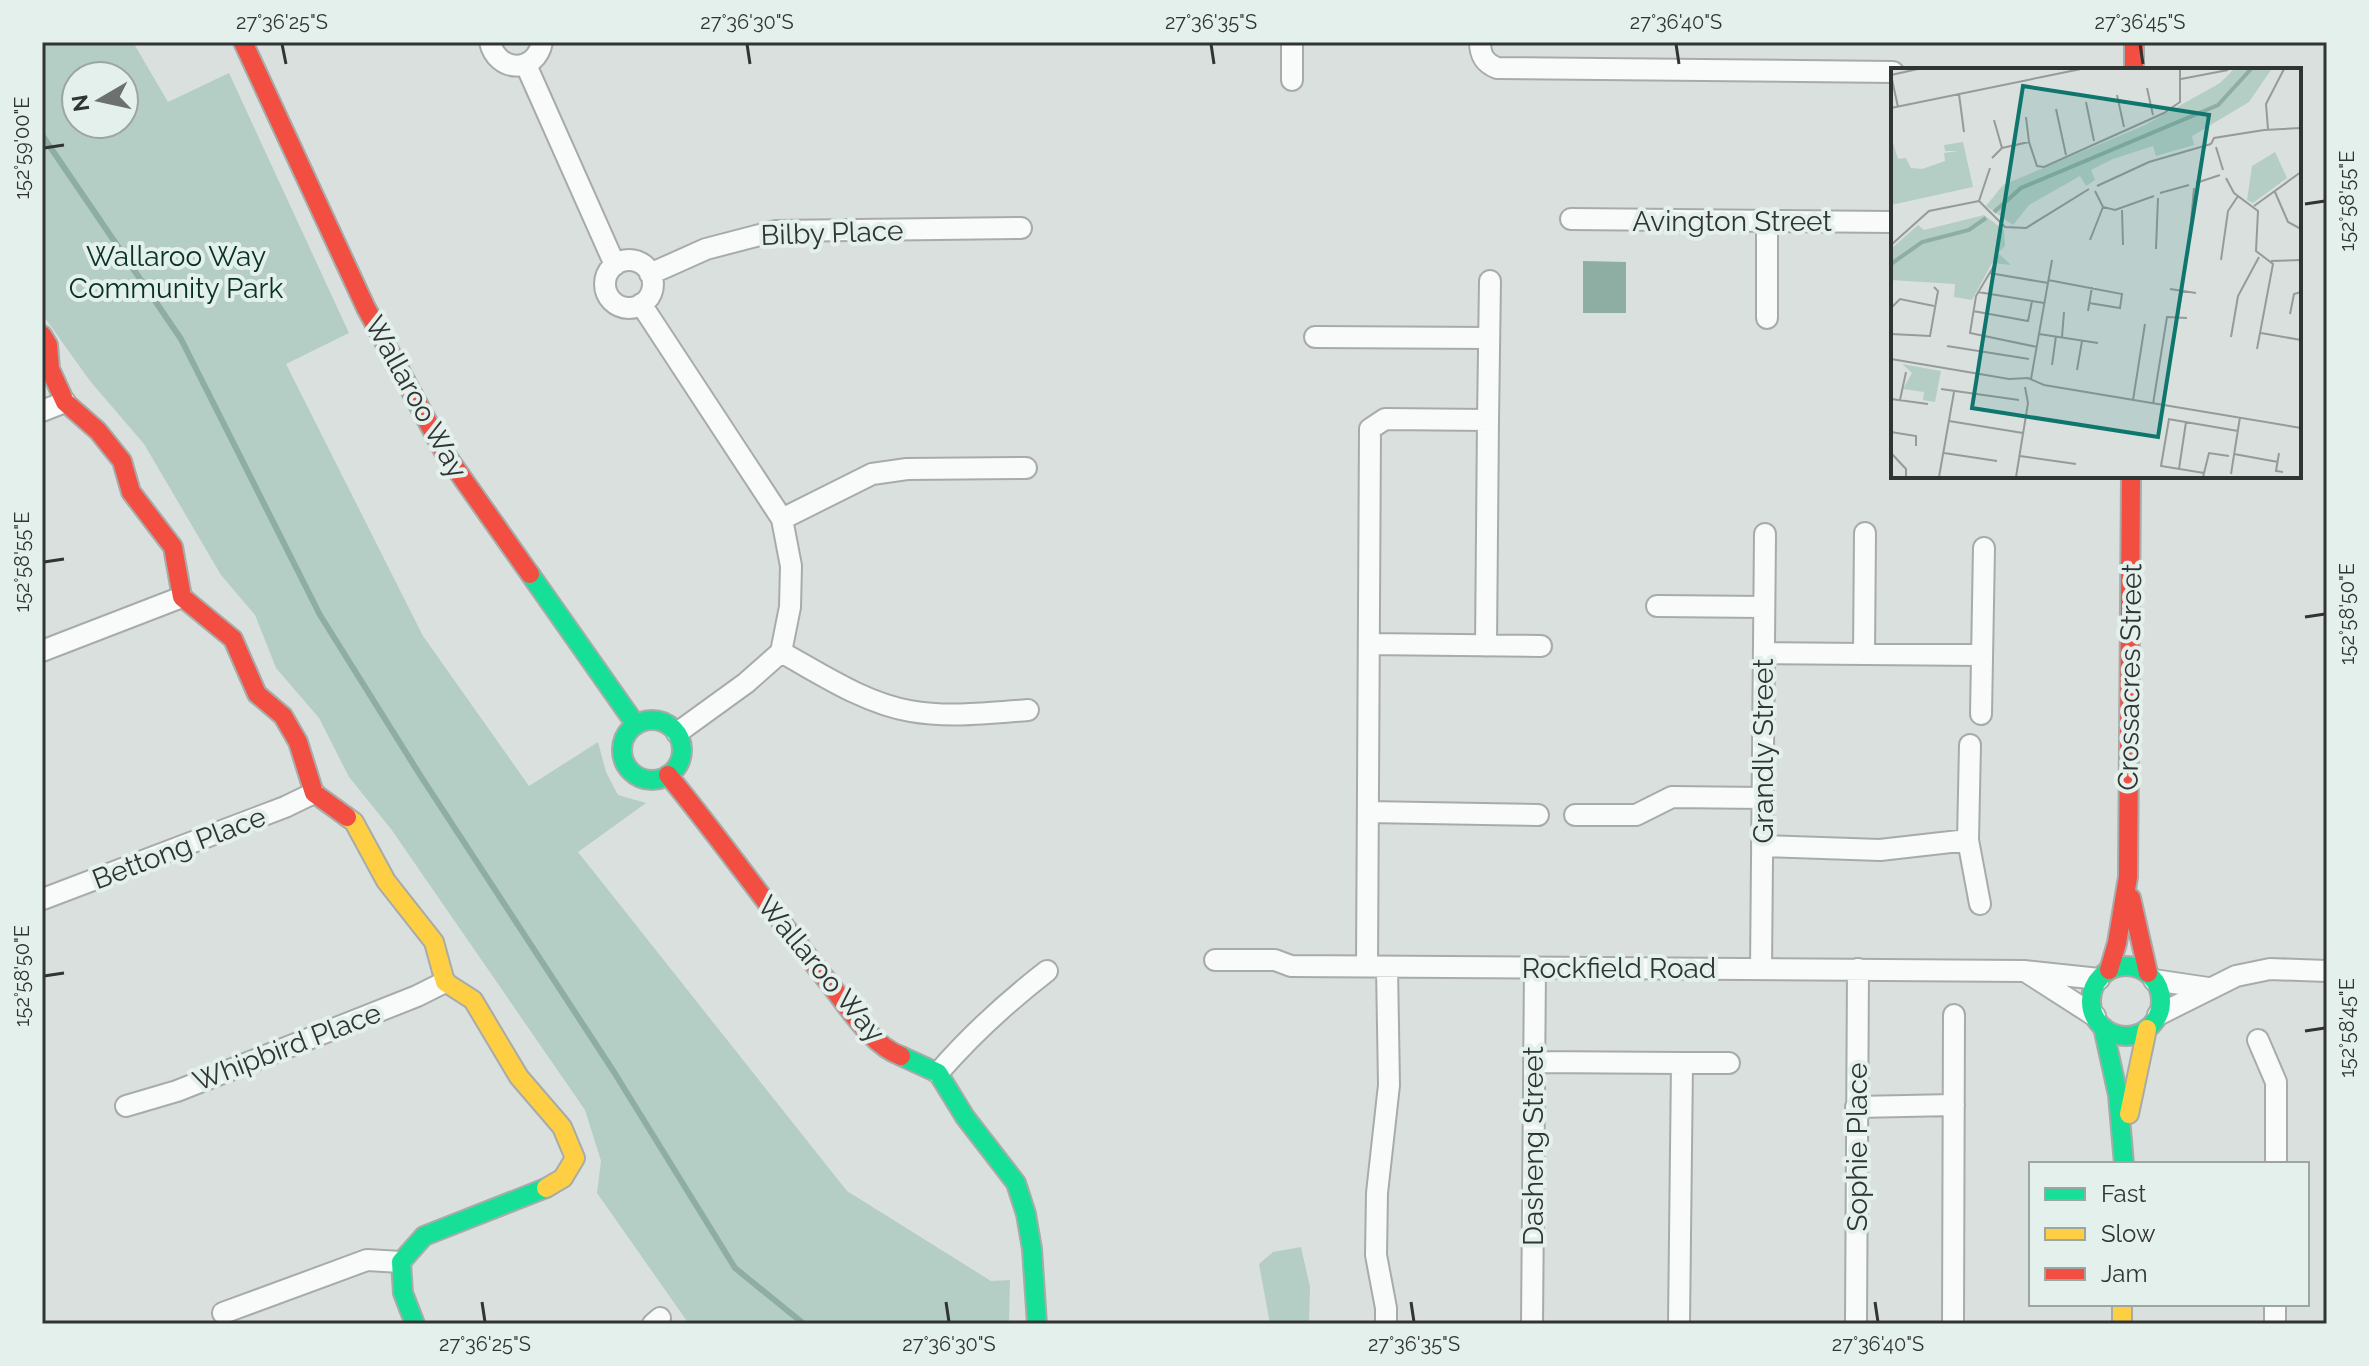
<svg xmlns="http://www.w3.org/2000/svg" width="2369" height="1366" font-family="Raleway,sans-serif">
  <style>
    .green { fill: #b4cec6; fill-rule: evenodd }
    .water { fill: #8eaea4 }
    .lines { fill: none; stroke-linecap: round; stroke-linejoin: round }
    .stream { stroke: #8eaea4; stroke-width: 6 }
    .street-casing { stroke: #a7acaa; stroke-width: 24 }
    .fast-casing { stroke: #a7acaa; stroke-width: 22 }
    .slow-casing { stroke: #a7acaa; stroke-width: 22 }
    .jam-casing { stroke: #a7acaa; stroke-width: 22 }
    .street { stroke: #f9fafa; stroke-width: 20 }
    .fast { stroke: #16e098; stroke-width: 18 }
    .slow { stroke: #ffcf43; stroke-width: 18 }
    .jam { stroke: #f24e42; stroke-width: 18 }
    .ticks { fill: none; stroke: #303433; stroke-width: 3 }
    .labels { text-anchor: middle; dominant-baseline: central; stroke-width: 8; stroke-linejoin: round; paint-order: stroke }
    .street-label { font-size: 28px; fill: #303433; stroke: #e4f0ec }
    .park-label { font-size: 28px; fill: #063127; stroke: #e4f0ec }
    .inset-river { fill: none; stroke: #8eaea4; stroke-width: 4 }
    .inset-road { fill: none; stroke: #969b9a; stroke-width: 2 }
    .view { fill: #0f766e; fill-opacity: 0.15; stroke: #0f766e; stroke-width: 4 }
    .inset-edge { fill: none; stroke: #303433; stroke-width: 4 }
    .neatline { fill: none; stroke: #303433; stroke-width: 3 }
    .ticks-label { font-size: 20px; text-anchor: middle; fill: #303433 }
  </style>
  <rect width="100%" height="100%" fill="#dae0de"/>
  <path class="green" d="M 42,42 L 133,42 L 168,102 L 229,73 L 349,333 L 286,364 L 423,636 L 529,786 L 598,742 L 606,772 L 618,795 L 646,803 L 578,852 L 847,1191 L 991,1281 L 1010,1280 L 1009,1324 L 689,1324 L 597,1193 L 601,1161 L 585,1110 L 391,829 L 349,777 L 319,718 L 276,668 L 255,615 L 221,575 L 144,444 L 90,381 L 42,314 ZM 76,76 L 124,76 L 124,124 L 76,124 Z
    M 1301,1247 L 1310,1287 L 1309,1324 L 1270,1324 L 1259,1264 L 1273,1252 Z"/>
  <path class="water" d="M 1583,261 L 1626,262 L 1626,313 L 1583,313 Z"/>
  <g class="lines">
    <path class="stream" d="M 42,135 L 181,339 L 320,615 L 420,775 L 614,1072 L 735,1268 L 804,1324"/>
    <g class="street-casing">
      <path id="street" d="M 490,42 C 497,73 536,74 542,42
        M 1480,42 C 1480,56 1485,63 1497,68 L 1893,72
        M 526,65 L 615,265
        M 1292,80 L 1292,42
        M 1571,219 L 1893,222
        M605 284a24 24 0 1 1 48 0a24 24 0 1 1-48 0Z
        M 650,274 L 706,249 L 775,231 L 1021,228
        M 641,304 L 782,519 L 791,566 L 790,607 L 781,652 L 746,683 L 677,733
        M 1767,318 L 1767,221
        M 1315,337 L 1489,338
        M 42,411 L 65,402
        M 1488,420 L 1490,281
        M 782,519 L 872,474 L 907,469 L 1026,468
        M 1657,606 L 1764,607
        M 1369,644 L 1541,646
        M 42,651 L 182,597
        M 781,652 C 821,674 864,703 910,711 C 949,718 989,713 1028,710
        M 1764,653 L 1982,655
        M 1864,654 L 1865,533
        M 1981,714 L 1984,548
        M 1970,745 L 1968,840 L 1980,904
        M 1368,812 L 1538,815
        M 1575,815 L 1636,815 L 1672,797 L 1762,798
        M 1762,846 L 1880,850 L 1968,840
        M 43,899 L 285,807 L 314,793
        M 1215,960 L 1275,960 L 1291,966 L 2024,971 L 2099,979
        M 1367,966 L 1370,429 L 1385,419 L 1488,420 L 1486,646
        M 1761,969 L 1765,534
        M 2028,973 L 2095,1016
        M 2154,980 L 2208,988
        M 2158,1015 L 2236,976 L 2270,969 L 2327,971
        M 2258,1040 L 2276,1082 L 2276,1164
        M 1534,1062 L 1682,1063 L 1679,1324
        M 1682,1063 L 1729,1063
        M 938,1073 C 971,1035 1007,1002 1047,971
        M 126,1106 L 177,1091 L 417,996 L 445,982
        M 1856,1107 L 1954,1105
        M 223,1313 L 367,1260 L 401,1262
        M 653,1324 L 660,1318
        M 1386,1324 L 1386,1308 L 1376,1255 L 1377,1193 L 1389,1085 L 1387,967
        M 1532,1324 L 1535,968
        M 1856,1324 L 1858,969
        M 1953,1324 L 1954,1015
        M 2275,1324 L 2275,1304"/>
    </g>
    <g class="fast-casing">
      <path id="fast" d="M 530,574 L 636,725
        M622 750a30 30 0 1 1 60 0a30 30 0 1 1-60 0Z
        M2091 1001a35 35 0 1 1 70 0a35 35 0 1 1-70 0Z
        M 2103,1027 L 2118,1095 L 2124,1164
        M 901,1056 L 938,1073 L 965,1117 L 1016,1183 L 1026,1214 L 1032,1249 L 1037,1324
        M 415,1324 L 403,1293 L 401,1262 L 424,1236 L 546,1188"/>
    </g>
    <g class="slow-casing">
      <path id="slow" d="M 347,817 L 354,822 L 386,881 L 434,942 L 445,982 L 473,1000 L 519,1077 L 562,1127 L 575,1158 L 563,1178 L 546,1188
        M 2129,1114 L 2147,1029
        M 2122,1304 L 2122,1324"/>
    </g>
    <g class="jam-casing">
      <path id="jam" d="M 243,42 L 366,308 L 444,452 L 530,574
        M 2134,42 L 2134,70
        M 42,335 L 48,345 L 50,369 L 65,402 L 98,431 L 122,461 L 131,492 L 173,547 L 182,597 L 233,639 L 257,694 L 283,716 L 298,742 L 314,793 L 347,817
        M 668,775 C 724,843 774,915 829,983 C 849,1008 871,1045 901,1056
        M 2131,898 L 2148,973
        M 2109,970 L 2117,943 L 2128,877 L 2131,476"/>
    </g>
    <use href="#street" class="street"/>
    <use href="#fast" class="fast"/>
    <use href="#slow" class="slow"/>
    <use href="#jam" class="jam"/>
  </g>
  <path class="ticks" d="M 282,44 L 286,64M 747,44 L 750,64M 1211,44 L 1214,64M 1676,44 L 1679,64M 2140,44 L 2143,64M 44,148 L 64,145M 2305,204 L 2325,201M 44,562 L 64,559M 2305,617 L 2325,614M 44,976 L 64,973M 2305,1031 L 2325,1028M 482,1302 L 485,1322M 946,1302 L 949,1322M 1411,1302 L 1414,1322M 1875,1302 L 1878,1322"/>
  <g class="labels">
    <g class="street-label">
      <text x="1732" y="221">Avington Street</text>
      <text transform="translate(832 233) rotate(-2)">Bilby Place</text>
      <text transform="translate(416 397) rotate(61)">Wallaroo Way</text>
      <text transform="translate(2130 677) rotate(-89)">Crossacres Street</text>
      <text transform="translate(1763 751) rotate(-90)">Grandly Street</text>
      <text transform="translate(179 848) rotate(-21)">Bettong Place</text>
      <text x="1619" y="968">Rockfield Road</text>
      <text transform="translate(821 969) rotate(50)">Wallaroo Way</text>
      <text transform="translate(287 1047) rotate(-21)">Whipbird Place</text>
      <text transform="translate(1533 1146) rotate(-90)">Dasheng Street</text>
      <text transform="translate(1857 1147) rotate(-90)">Sophie Place</text>
    </g>
    <g class="park-label">
      <text x="176" y="256">Wallaroo Way<tspan x="176" dy="32">Community Park</tspan></text>
    </g>
  </g>
  <g transform="translate(1891 68)">
    <rect width="410" height="410" fill="#dae0de"/>
    <path d="M 343,1 L 380,2 L 358,34 L 301,68 L 303,77 L 265,88 L 262,78 L 222,91 L 200,102 L 204,112 L 195,118 L 189,108 L 138,137 L 122,157 L 95,138 L 112,117 L 254,57 L 329,15 ZM 0,68 L 7,91 L 15,90 L 20,100 L 31,101 L 54,93 L 53,85 L 67,83 L 54,83 L 53,77 L 72,74 L 82,119 L 0,137 ZM 384,84 L 396,110 L 362,135 L 356,132 L 361,98 ZM 93,147 L 113,162 L 114,178 L 107,185 L 120,197 L 101,195 L 81,232 L 63,229 L 64,216 L 0,212 L 0,181 L 27,157 L 33,162 ZM 11,296 L 50,303 L 44,334 L 32,332 L 33,324 L 12,321 L 21,305 Z" fill="#b4cec6"/>
    <path class="inset-river" d="M 103,144 L 130,120 L 327,37 L 360,1M 0,196 L 31,174 L 78,162 L 95,150"/>
    <path class="inset-road" d="M 0,7 L 7,39M 0,7 L 27,1M 290,11 L 337,2M 256,20 L 262,47M 68,26 L 73,64M 226,27 L 233,59M 195,34 L 203,73M 0,40 L 190,1M 165,41 L 175,87M 135,49 L 138,74M 103,52 L 111,80M 377,61 L 375,36 L 393,1M 320,76 L 323,70 L 373,62 L 410,60M 325,79 L 332,102M 101,90 L 111,80 L 138,74 L 146,98 L 153,99 L 273,45 L 289,34 L 289,1M 99,100 L 88,133 L 114,159 L 135,160 L 198,121M 335,110 L 343,125 L 367,143 L 365,183 L 382,196 L 366,281M 305,115 L 329,107M 206,118 L 258,94 L 320,76M 204,123 L 212,139 L 224,142 L 263,128M 384,124 L 397,154 L 410,161M 269,125 L 298,117M 363,138 L 410,104M 231,142 L 232,177M 199,172 L 212,139M 0,177 L 38,143 L 88,133M 265,181 L 267,130M 297,187 L 303,120M 330,192 L 337,143 L 347,128M 380,193 L 410,192M 104,196 L 85,228 L 79,265 L 146,279M 98,205 L 157,215M 157,212 L 231,226 L 229,240 L 198,235M 279,221 L 305,225M 87,224 L 153,235M 0,240 L 9,231 L 43,238M 82,243 L 137,253 L 141,233M 197,243 L 201,219M 399,246 L 403,226 L 410,224M 287,248 L 291,223M 370,265 L 410,272M 0,266 L 39,268 L 47,223 L 43,219M 148,266 L 207,275M 171,269 L 173,244M 340,269 L 347,228 L 368,189M 56,278 L 138,291M 0,291 L 118,311 L 137,310 L 153,317 L 410,360M 161,297 L 165,268M 186,302 L 191,273M 140,311 L 161,192M 50,321 L 128,332M 0,331 L 37,336M 9,332 L 15,304M 242,332 L 254,256M 262,336 L 276,249 L 296,250M 277,351 L 347,363M 278,351 L 270,398 L 313,405M 58,353 L 132,365M 0,364 L 25,368 L 25,378M 0,385 L 15,401 L 15,409M 53,385 L 106,393M 388,385 L 385,403 L 392,404M 343,386 L 387,394M 129,388 L 185,396M 288,401 L 295,354M 340,406 L 349,349M 48,409 L 63,324M 125,409 L 137,335 L 134,319M 312,409 L 318,385 L 338,388"/>
    <path class="view" d="M 132,18 L 318,47 L 267,369 L 81,340 Z"/>
    <rect width="410" height="410" class="inset-edge"/>
  </g>
  <rect width="2369" height="1366" fill="none" stroke="#e4f0ec" stroke-width="88"/>
  <rect x="2029" y="1162" width="280" height="144" fill="#e4f0ec" stroke="#9ca5a2" stroke-width="2"/>
  <rect x="2045" y="1188" width="40" height="12" fill="#16e098" stroke="#9ca5a2" stroke-width="2"/>
  <text x="2101" y="1202" font-size="24" fill="#303433">Fast</text>
  <rect x="2045" y="1228" width="40" height="12" fill="#ffcf43" stroke="#9ca5a2" stroke-width="2"/>
  <text x="2101" y="1242" font-size="24" fill="#303433">Slow</text>
  <rect x="2045" y="1268" width="40" height="12" fill="#f24e42" stroke="#9ca5a2" stroke-width="2"/>
  <text x="2101" y="1282" font-size="24" fill="#303433">Jam</text>
  <g transform="translate(100 100) rotate(261)"><circle r="38" fill="#e4f0ec" stroke="#9ca5a2" stroke-width="2"/>
  <path d="M0-6L14 30L0 20L-14 30Z" fill="#6c706f"/>
  <text y="-12" font-size="22" font-weight="bold" text-anchor="middle" fill="#303433">N</text>
  </g>
  <rect x="44" y="44" width="2281" height="1278" class="neatline"/>
  <g class="ticks-label">
    <text x="282" y="29">27°36'25"S</text>
    <text x="747" y="29">27°36'30"S</text>
    <text x="1211" y="29">27°36'35"S</text>
    <text x="1676" y="29">27°36'40"S</text>
    <text x="2140" y="29">27°36'45"S</text>
    <text transform="translate(22 148) rotate(-90)" y="7">152°59'00"E</text>
    <text transform="translate(2347 201) rotate(-90)" y="7">152°58'55"E</text>
    <text transform="translate(22 562) rotate(-90)" y="7">152°58'55"E</text>
    <text transform="translate(2347 614) rotate(-90)" y="7">152°58'50"E</text>
    <text transform="translate(22 976) rotate(-90)" y="7">152°58'50"E</text>
    <text transform="translate(2347 1028) rotate(-90)" y="7">152°58'45"E</text>
    <text x="485" y="1351">27°36'25"S</text>
    <text x="949" y="1351">27°36'30"S</text>
    <text x="1414" y="1351">27°36'35"S</text>
    <text x="1878" y="1351">27°36'40"S</text>
  </g>
</svg>
